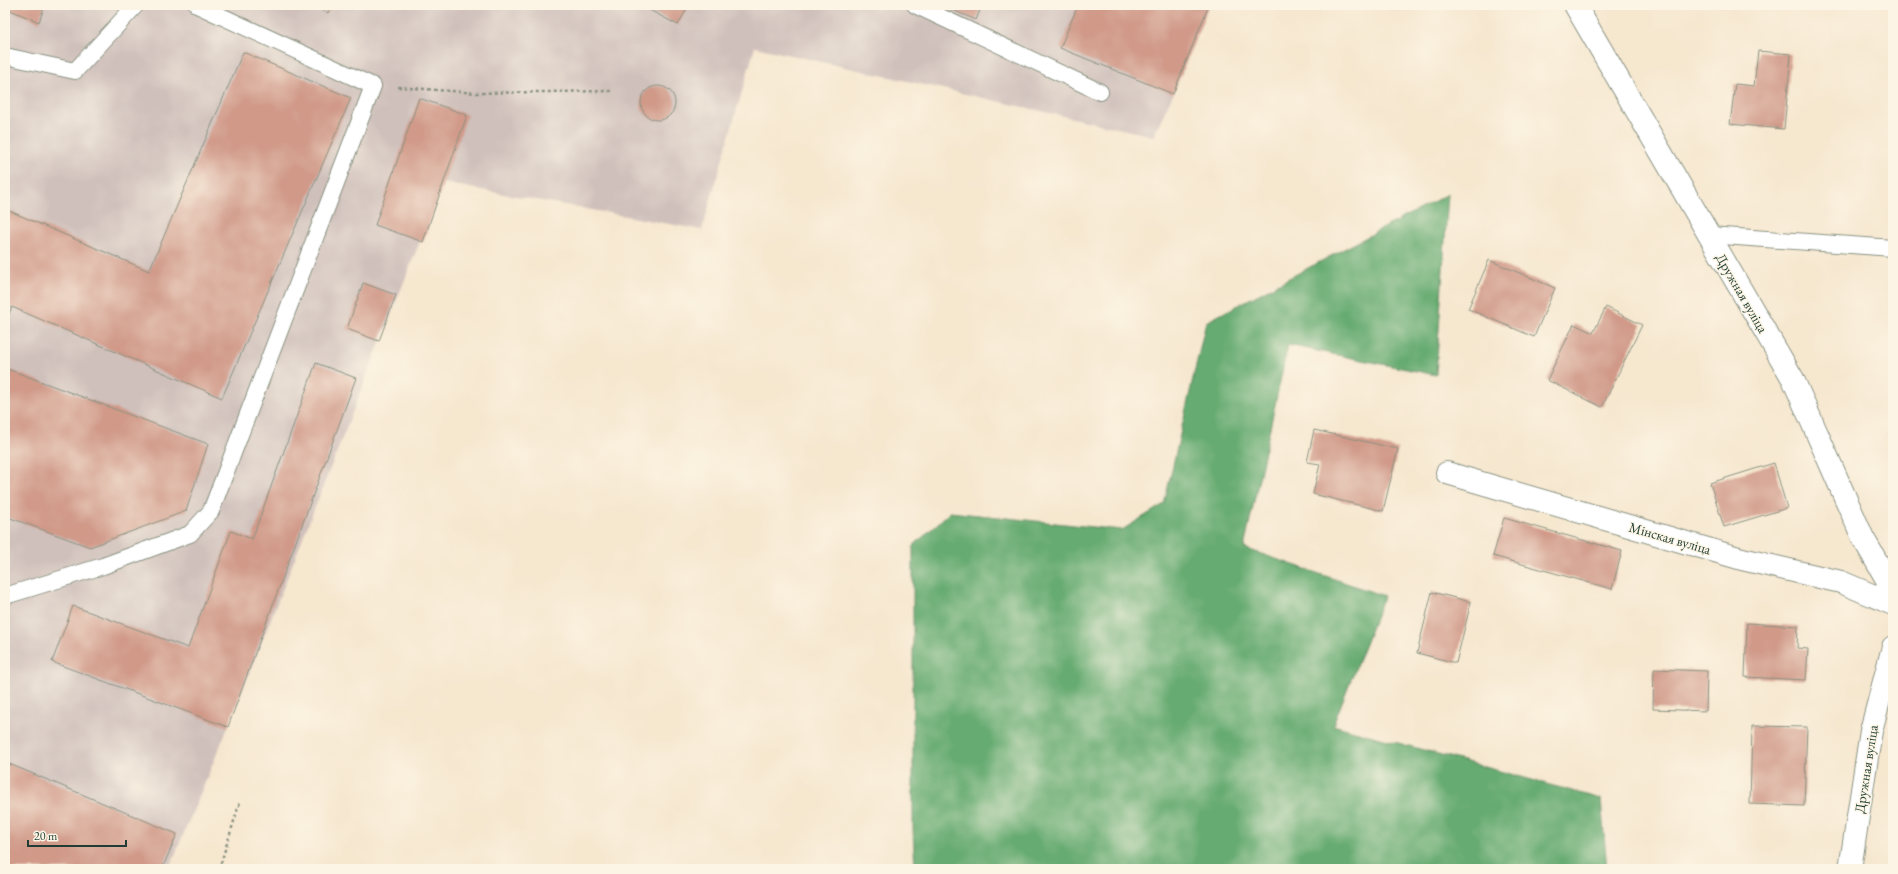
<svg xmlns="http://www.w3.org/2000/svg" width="1898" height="874" font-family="'EB Garamond',serif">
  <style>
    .industrial { fill: #cfc0bb }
    .forest { fill: #66ab71; stroke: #427452 }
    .building { fill: #d09988 }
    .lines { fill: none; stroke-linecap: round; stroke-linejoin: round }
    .service-casing { stroke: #8a9282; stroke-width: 18 }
    .minor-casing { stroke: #8a9282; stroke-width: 24 }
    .path { stroke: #8a9282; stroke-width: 2.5; stroke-dasharray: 3 3; stroke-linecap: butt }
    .service { stroke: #fff; stroke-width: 16 }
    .minor { stroke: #fff; stroke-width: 22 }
    .labels { text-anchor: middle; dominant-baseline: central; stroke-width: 3; stroke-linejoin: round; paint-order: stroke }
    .street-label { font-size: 14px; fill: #1f3d34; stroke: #fcf5e5 }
  </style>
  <rect width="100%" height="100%" fill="#fcf5e5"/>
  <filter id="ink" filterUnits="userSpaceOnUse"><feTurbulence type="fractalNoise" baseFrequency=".025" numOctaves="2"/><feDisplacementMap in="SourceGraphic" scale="8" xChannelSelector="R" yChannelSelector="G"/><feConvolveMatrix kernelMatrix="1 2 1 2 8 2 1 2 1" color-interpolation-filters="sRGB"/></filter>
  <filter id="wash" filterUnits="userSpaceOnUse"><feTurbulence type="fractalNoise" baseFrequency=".012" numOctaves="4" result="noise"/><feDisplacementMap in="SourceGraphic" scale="16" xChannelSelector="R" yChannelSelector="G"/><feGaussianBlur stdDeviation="0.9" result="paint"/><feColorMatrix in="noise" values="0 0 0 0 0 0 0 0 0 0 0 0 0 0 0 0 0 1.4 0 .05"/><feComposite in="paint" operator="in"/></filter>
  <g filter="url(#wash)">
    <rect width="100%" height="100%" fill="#f6e7cf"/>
    <path class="industrial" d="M 5,5 L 1209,5 L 1173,94 L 1153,136 L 755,47 L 702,230 L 443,183 L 228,727 L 169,869 L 5,869 Z"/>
    <path class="forest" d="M 1448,194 L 1436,375 L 1288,345 L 1244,548 L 1384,596 L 1333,725 L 1601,799 L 1607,869 L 915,869 L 913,830 L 913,546 L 950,512 L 1122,530 L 1164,504 L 1206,322 Z"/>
    <g id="blocks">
      <path class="building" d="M 5,5 L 45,5 L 39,22 L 5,8 Z
        M 312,5 L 332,5 L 328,13 Z
        M 640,5 L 689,5 L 678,25 Z
        M 941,5 L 982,5 L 976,20 Z
        M 1078,5 L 1209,5 L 1173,94 L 1060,48 Z
        M 1758,51 L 1791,54 L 1784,129 L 1730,124 L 1735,84 L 1754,86 Z
        M 243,52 L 351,98 L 222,398 L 12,307 L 5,323 L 5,209 L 149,271 Z
        M641 103a17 17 0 1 1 34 0a17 17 0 1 1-34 0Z
        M 419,98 L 467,115 L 423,242 L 375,225 Z
        M 1489,260 L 1555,288 L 1534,337 L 1468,309 Z
        M 363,283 L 396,295 L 379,341 L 347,329 Z
        M 1606,307 L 1642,325 L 1602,407 L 1547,380 L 1574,324 L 1593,333 Z
        M 316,363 L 356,378 L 228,727 L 52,662 L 73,606 L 188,648 L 231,531 L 252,539 Z
        M 5,368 L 208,444 L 186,511 L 90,547 L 5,516 Z
        M 1892,406 L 1893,406 L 1893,439 L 1890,439 Z
        M 1314,430 L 1398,449 L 1383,511 L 1313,494 L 1320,464 L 1307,462 Z
        M 1774,463 L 1787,508 L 1724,527 L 1710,483 Z
        M 1504,518 L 1622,551 L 1612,589 L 1493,556 Z
        M 1432,592 L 1471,602 L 1456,663 L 1417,653 Z
        M 1747,623 L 1798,626 L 1797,648 L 1808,649 L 1806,680 L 1745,677 Z
        M 1654,669 L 1707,671 L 1706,711 L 1653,709 Z
        M 1752,726 L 1807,727 L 1804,806 L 1750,804 Z
        M 7,763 L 177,834 L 162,869 L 5,869 L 5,768 Z"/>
    </g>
  </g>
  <g filter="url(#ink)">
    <use href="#blocks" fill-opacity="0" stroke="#8a9282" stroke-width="1"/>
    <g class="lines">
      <g class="service-casing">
        <path id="service" d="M 915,5 L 1100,92
          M 5,56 L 75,71 L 136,5
          M 1709,235 L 1893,248
          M 5,596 L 103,566 L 190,534 L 211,511 L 373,86 L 197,5"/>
      </g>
      <g class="minor-casing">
        <path id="minor" d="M 1575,5 L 1793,379 L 1863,538 L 1893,590
          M 1447,473 L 1742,559 L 1841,582 L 1893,604
          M 1850,869 L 1871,731 L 1893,647"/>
      </g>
      <path class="path" d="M 398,87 L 477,93 L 611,91
        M 219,869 L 240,802"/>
      <use href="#service" class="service"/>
      <use href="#minor" class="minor"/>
    </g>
  </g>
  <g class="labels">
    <g class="street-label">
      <text transform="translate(1742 293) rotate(60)">Дружная вуліца</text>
      <text transform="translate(1670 538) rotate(16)">Мінская вуліца</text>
      <text transform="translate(1866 769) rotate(-81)">Дружная вуліца</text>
    </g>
  </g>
  <rect width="1898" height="874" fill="none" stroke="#fcf5e5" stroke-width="20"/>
  <path d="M28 840v6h98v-6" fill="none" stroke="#1f3d34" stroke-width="2"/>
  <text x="34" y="840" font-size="12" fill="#1f3d34" stroke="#fcf5e5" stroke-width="3" paint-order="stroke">20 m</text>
</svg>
